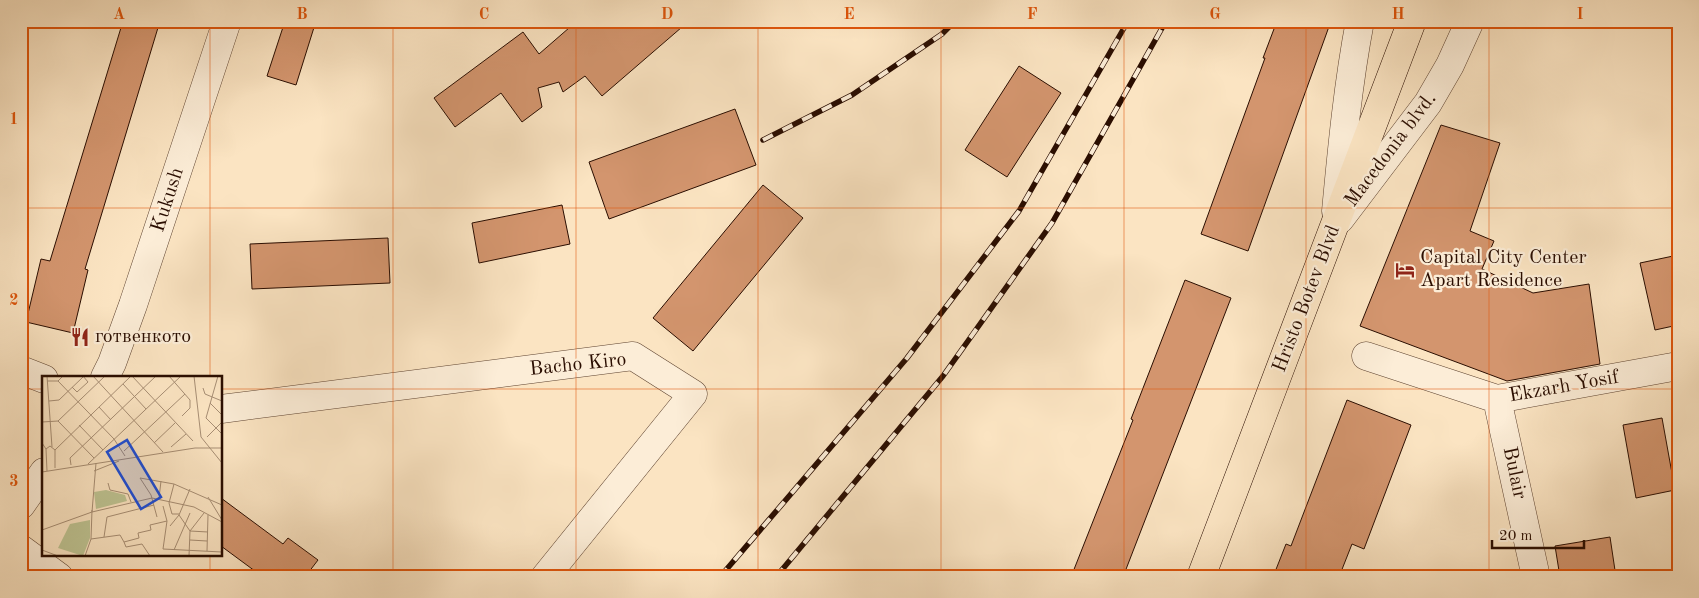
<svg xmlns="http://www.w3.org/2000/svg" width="1699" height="598" font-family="'Old Standard TT',serif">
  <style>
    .building { fill: #d3956e; stroke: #2a0d00 }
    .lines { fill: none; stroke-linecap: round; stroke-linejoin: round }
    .minor-casing { stroke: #5e4330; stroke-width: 29 }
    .tertiary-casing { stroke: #5e4330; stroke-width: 29 }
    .primary-casing { stroke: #2a0d00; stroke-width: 29 }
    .minor { stroke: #fcedd7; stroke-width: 28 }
    .tertiary { stroke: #fcedd7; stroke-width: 28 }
    .primary { stroke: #fbe4c2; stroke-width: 28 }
    .rail-casing { stroke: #2a0d00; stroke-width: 5.5 }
    .rail { stroke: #fcedd7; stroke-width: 4; stroke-dasharray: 11; stroke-linecap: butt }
    .grid { fill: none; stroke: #de550b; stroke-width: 1; stroke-opacity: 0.55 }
    .labels { text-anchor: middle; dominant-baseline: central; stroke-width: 4.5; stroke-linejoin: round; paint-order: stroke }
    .street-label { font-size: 20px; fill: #2a0d00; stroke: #fcedd7 }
    .poi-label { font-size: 20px; fill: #2a0d00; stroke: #fcedd7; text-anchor: start }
    .inset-road { fill: none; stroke: #a78e74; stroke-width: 1 }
    .view { fill: #1d4ed8; fill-opacity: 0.15; stroke: #1d4ed8; stroke-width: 2.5 }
    .inset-edge { fill: none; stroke: #2a0d00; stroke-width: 2.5 }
    .neatline { fill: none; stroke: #de550b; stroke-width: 2 }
    .grid-label { font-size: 16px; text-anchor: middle; font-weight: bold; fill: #de550b }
  </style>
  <rect width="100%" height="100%" fill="#fbe4c2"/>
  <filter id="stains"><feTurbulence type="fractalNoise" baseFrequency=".004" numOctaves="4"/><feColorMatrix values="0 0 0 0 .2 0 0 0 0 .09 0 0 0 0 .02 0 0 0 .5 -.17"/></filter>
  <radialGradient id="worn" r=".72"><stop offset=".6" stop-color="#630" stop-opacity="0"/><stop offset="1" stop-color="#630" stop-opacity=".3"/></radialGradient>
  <path class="building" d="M 123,21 L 160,21 L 85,269 L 88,270 L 73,333 L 26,322 L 41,259 L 50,261 Z
    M 285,21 L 316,21 L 296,85 L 267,76 Z
    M 577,21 L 689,21 L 602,96 L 585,76 L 563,92 L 559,82 L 538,88 L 542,107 L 522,122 L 501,93 L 455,127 L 434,98 L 523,32 L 539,54 Z
    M 1277,21 L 1331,21 L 1248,251 L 1201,234 L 1265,58 L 1263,58 Z
    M 1019,66 L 1061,93 L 1007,177 L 965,150 Z
    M 735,109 L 756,165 L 609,219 L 589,162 Z
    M 1441,125 L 1500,143 L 1470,231 L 1494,241 L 1482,269 L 1533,293 L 1589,284 L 1600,364 L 1507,381 L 1360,326 Z
    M 763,185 L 803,218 L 693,351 L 653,318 Z
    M 562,205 L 570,244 L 479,263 L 472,223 Z
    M 388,238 L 390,283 L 252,289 L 250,244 Z
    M 1678,255 L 1678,325 L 1655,330 L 1640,263 Z
    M 1185,280 L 1231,298 L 1123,577 L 1071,577 L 1133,420 L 1131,419 Z
    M 1347,400 L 1411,425 L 1364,549 L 1352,544 L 1339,577 L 1273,577 L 1286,544 L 1291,546 Z
    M 1662,418 L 1675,490 L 1636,498 L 1623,425 Z
    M 221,498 L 283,544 L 288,538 L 318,560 L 305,577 L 263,577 L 221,546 Z
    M 1610,537 L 1616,577 L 1560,577 L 1555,546 Z"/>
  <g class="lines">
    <g class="minor-casing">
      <path id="minor" d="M 1366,356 L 1497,399 L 1678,366
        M 21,370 L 44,379
        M 1497,399 L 1536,577
        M 221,409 L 633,356 L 693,394 L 545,577
        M 21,549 L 59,577"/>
    </g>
    <g class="tertiary-casing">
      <path id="tertiary" d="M 1336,211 C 1342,147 1348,84 1360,21
        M 1340,219 L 1428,103 L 1450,65 L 1470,21
        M 105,377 L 112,363 L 133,305 L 227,21
        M 21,505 L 44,472"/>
    </g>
    <g class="primary-casing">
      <path id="primary" d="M 1201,577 L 1412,21"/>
    </g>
    <use href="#minor" class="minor"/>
    <use href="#tertiary" class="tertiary"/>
    <use href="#primary" class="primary"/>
    <g class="rail-casing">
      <path id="rail" d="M 763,140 L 852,95 L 942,34 L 955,21
        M 720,577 L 907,358 L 1019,211 L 1128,21
        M 776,577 L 943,376 L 1052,223 L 1166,21"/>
    </g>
    <use href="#rail" class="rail"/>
  </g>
  <path class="grid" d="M 210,21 L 210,377M 393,21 L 393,577M 576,21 L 576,577M 758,21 L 758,577M 941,21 L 941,577M 1124,21 L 1124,577M 1306,21 L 1306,577M 1489,21 L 1489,577M 21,208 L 1678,208M 21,389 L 44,389M 221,389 L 1678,389M 210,554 L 210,577"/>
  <defs>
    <g id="hotel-bare" transform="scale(1.5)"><path d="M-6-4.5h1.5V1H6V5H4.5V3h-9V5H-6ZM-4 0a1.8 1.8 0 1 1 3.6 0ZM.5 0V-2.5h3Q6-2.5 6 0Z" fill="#8f2418" stroke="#fcedd7" stroke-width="2.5" paint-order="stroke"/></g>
    <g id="restaurant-bare" transform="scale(1.5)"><path d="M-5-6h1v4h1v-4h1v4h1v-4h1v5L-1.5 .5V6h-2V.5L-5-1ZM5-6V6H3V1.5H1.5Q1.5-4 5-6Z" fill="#8f2418" stroke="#fcedd7" stroke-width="2.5" paint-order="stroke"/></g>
  </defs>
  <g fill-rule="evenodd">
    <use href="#hotel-bare" x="1405" y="270"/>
    <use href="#restaurant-bare" x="80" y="337"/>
  </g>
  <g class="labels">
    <g class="street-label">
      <text transform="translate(1391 150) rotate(-53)">Macedonia blvd.</text>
      <text transform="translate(168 200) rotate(-72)">Kukush</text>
      <text transform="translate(1307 299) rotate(-69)">Hristo Botev Blvd</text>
      <text transform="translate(578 365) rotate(-6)">Bacho Kiro</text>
      <text transform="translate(1564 387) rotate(-10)">Ekzarh Yosif</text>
      <text transform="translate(1514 473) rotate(78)">Bulair</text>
    </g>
    <g class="poi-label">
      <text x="1420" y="258">Capital City Center<tspan x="1420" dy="23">Apart Residence</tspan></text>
      <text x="95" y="337">готвенкото</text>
    </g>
  </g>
  <g transform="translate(42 376)">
    <rect width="180" height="180" fill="#fbe4c2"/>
    <path d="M 64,114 L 83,119 L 85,125 L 54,133 L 52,116 ZM 48,144 L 48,162 L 41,180 L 16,172 L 28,148 Z" fill="#bec493"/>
    <path class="inset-road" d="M 5,0 L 10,71M 51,0 L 121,76M 90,0 L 151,65M 127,0 L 148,24 L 148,32 L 140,40M 152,0 L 159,61 L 180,87M 176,0 L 164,42 L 180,58M 5,5 L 16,5 L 21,0M 16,5 L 72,63 L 83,80M 81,8 L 104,33M 30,11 L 35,16 L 46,6 L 41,0M 161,12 L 163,18 L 180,25M 7,25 L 17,24 L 41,1M 168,27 L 180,39M 57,31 L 69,44M 16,45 L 52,82M 0,46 L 16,45 L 63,0M 37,49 L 61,74M 165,61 L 180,46M 0,67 L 4,73 L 5,95M 112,67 L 133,47M 129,71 L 144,58M 4,73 L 8,70 L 13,74 L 13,92M 13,74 L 89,0M 82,75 L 143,18M 46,88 L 139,0M 29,89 L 28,82 L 114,0M 52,95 L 77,85M 0,96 L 153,72 L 180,72M 98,102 L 132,108 L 180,129M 98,102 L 109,119 L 115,141M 66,107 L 68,114 L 86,118 L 89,126M 132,108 L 127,127 L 130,138 L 137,138M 166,121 L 180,144M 117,122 L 119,105M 121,130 L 125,145 L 121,173 L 180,176M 50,136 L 54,87M 137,139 L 148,155M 128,150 L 137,139 L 148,113M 0,154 L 50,136 L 110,122 L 152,131 L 180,146M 148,155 L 166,156M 62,161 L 65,141 L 112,129M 49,163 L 78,159 L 82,166 L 97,162 L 96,157 L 109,154 L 108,149 L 125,145M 148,164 L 165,165M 82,166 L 84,171 L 100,168 L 108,180M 0,174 L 16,180M 132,174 L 148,137M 165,175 L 166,139M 43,180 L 49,163 L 50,134M 147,180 L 148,155 L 162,137"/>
    <path class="view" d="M 85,64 L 119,121 L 99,133 L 65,76 Z"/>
    <rect width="180" height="180" class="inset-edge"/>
  </g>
  <rect width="1699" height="598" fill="none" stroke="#fbe4c2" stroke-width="55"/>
  <path d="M1492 540v8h92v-8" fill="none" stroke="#2a0d00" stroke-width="2.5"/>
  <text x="1499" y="540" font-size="15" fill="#2a0d00" stroke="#fcedd7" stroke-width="4" paint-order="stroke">20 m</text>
  <rect x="28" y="28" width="1644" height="542" class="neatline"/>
  <g class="grid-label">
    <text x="119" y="19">A</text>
    <text x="302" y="19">B</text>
    <text x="484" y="19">C</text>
    <text x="667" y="19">D</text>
    <text x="849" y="19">E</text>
    <text x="1032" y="19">F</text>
    <text x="1215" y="19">G</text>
    <text x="1398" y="19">H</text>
    <text x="1580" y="19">I</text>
    <text x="14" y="124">1</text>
    <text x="14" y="305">2</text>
    <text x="14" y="486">3</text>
  </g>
  <rect width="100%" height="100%" filter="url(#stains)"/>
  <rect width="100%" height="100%" fill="url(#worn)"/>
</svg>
